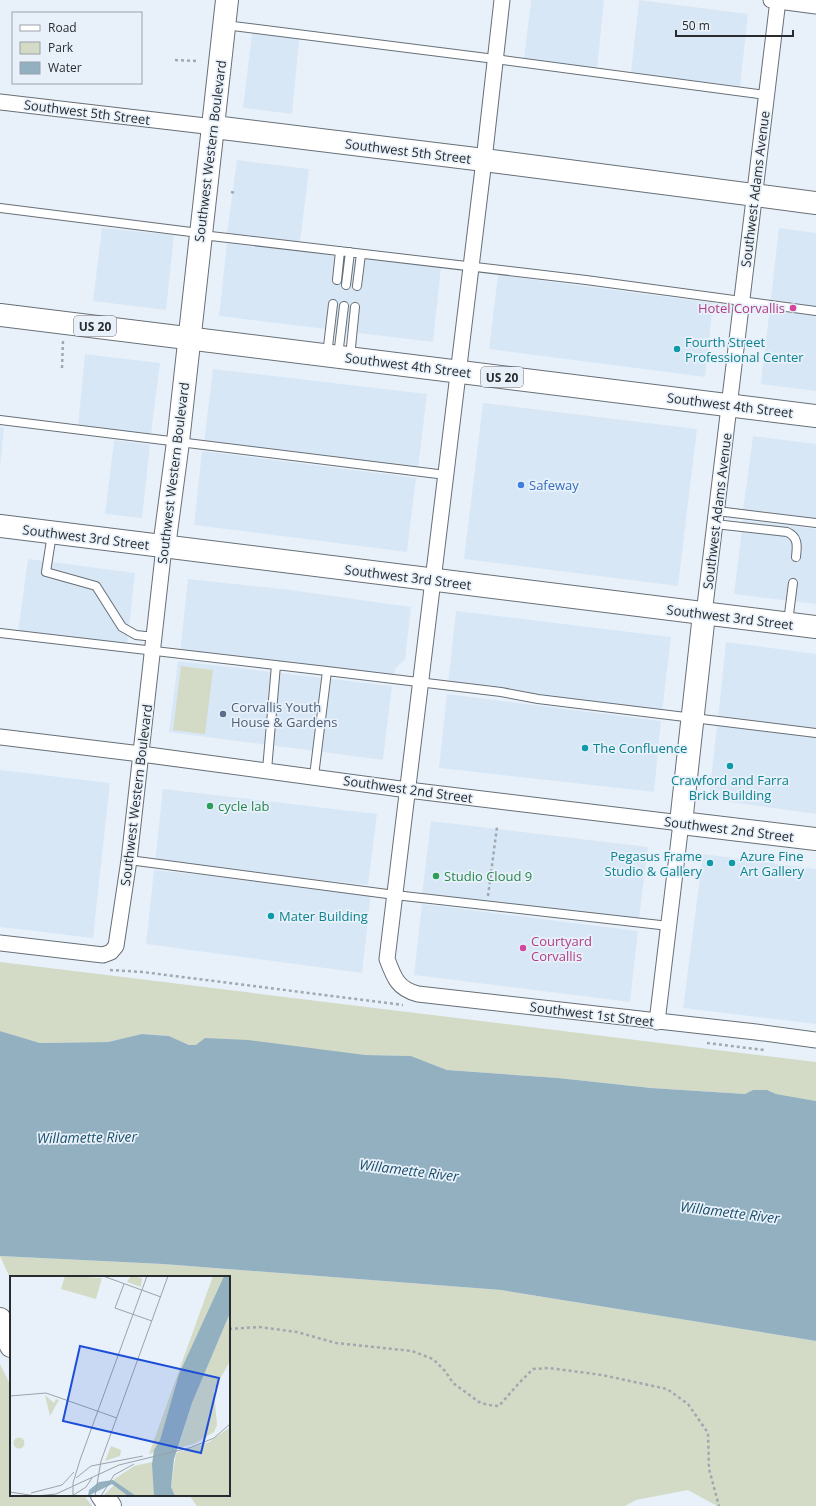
<svg xmlns="http://www.w3.org/2000/svg" width="816" height="1506" font-family="'Open Sans',sans-serif">
  <style>
    .built { fill: #d8e7f6 }
    .green { fill: #d3dbc6 }
    .water { fill: #93b0c1 }
    .lines { fill: none; stroke-linecap: round; stroke-linejoin: round }
    .lane-casing { stroke: #676f77; stroke-width: 10 }
    .street-casing { stroke: #676f77; stroke-width: 17 }
    .secondary-casing { stroke: #676f77; stroke-width: 24 }
    .highway-casing { stroke: #676f77; stroke-width: 24 }
    .path { stroke: #a1a8af; stroke-width: 2.5; stroke-dasharray: 3 3; stroke-linecap: butt }
    .lane { stroke: #fff; stroke-width: 8 }
    .street { stroke: #fff; stroke-width: 15 }
    .secondary { stroke: #fff; stroke-width: 22 }
    .highway { stroke: #fff; stroke-width: 22 }
    .hotel-dot { fill: #d1479c; stroke: #e8f1fa; stroke-width: 1.5 }
    .culture-dot { fill: #0f9aa8; stroke: #e8f1fa; stroke-width: 1.5 }
    .shop-dot { fill: #3f7fe0; stroke: #e8f1fa; stroke-width: 1.5 }
    .service-dot { fill: #5c6f8a; stroke: #e8f1fa; stroke-width: 1.5 }
    .leisure-dot { fill: #2e9e5b; stroke: #e8f1fa; stroke-width: 1.5 }
    .labels { text-anchor: middle; dominant-baseline: central; stroke-width: 3.5; stroke-linejoin: round; paint-order: stroke }
    .shield { fill: #e8f1fa; stroke: #62676c; stroke-width: 1 }
    .shield-label { font-size: 12px; font-weight: bold; fill: #282c2f }
    .street-label { font-size: 13px; fill: #282c2f; stroke: #e8f1fa }
    .hotel-label { font-size: 13px; fill: #b23c85; stroke: #e8f1fa; text-anchor: end }
    .culture-label { font-size: 13px; fill: #0d838f; stroke: #e8f1fa; text-anchor: start }
    .shop-label { font-size: 13px; fill: #366cbe; stroke: #e8f1fa; text-anchor: start }
    .service-label { font-size: 13px; fill: #4e5e75; stroke: #e8f1fa; text-anchor: start }
    .leisure-label { font-size: 13px; fill: #27864d; stroke: #e8f1fa; text-anchor: start }
    .water-label { font-size: 14px; font-style: italic; fill: #194d68; stroke: #e8f1fa }
    .inset-road { fill: none; stroke: #9ba2a9; stroke-width: 1 }
    .view { fill: #1d4ed8; fill-opacity: 0.15; stroke: #1d4ed8; stroke-width: 2 }
    .inset-edge { fill: none; stroke: #282c2f; stroke-width: 2 }
  </style>
  <rect width="100%" height="100%" fill="#e8f1fa"/>
  <path class="built" d="M 531,0 L 604,0 L 597,69 L 524,59 Z
    M 639,0 L 748,14 L 740,86 L 631,73 Z
    M 253,25 L 300,30 L 292,114 L 243,108 Z
    M 237,160 L 309,169 L 300,242 L 227,233 Z
    M 102,228 L 174,235 L 166,310 L 93,301 Z
    M 779,228 L 816,233 L 816,391 L 761,384 Z
    M 227,243 L 441,268 L 433,342 L 219,316 Z
    M 498,275 L 713,303 L 705,377 L 489,349 Z
    M 85,354 L 160,363 L 151,434 L 78,426 Z
    M 213,369 L 427,394 L 418,469 L 204,442 Z
    M 483,403 L 697,429 L 678,586 L 464,559 Z
    M 0,427 L 4,428 L 0,468 Z
    M 753,436 L 816,444 L 816,520 L 743,510 Z
    M 114,440 L 150,445 L 142,518 L 105,514 Z
    M 202,451 L 416,478 L 407,552 L 194,525 Z
    M 743,520 L 816,529 L 816,604 L 734,594 Z
    M 28,559 L 135,573 L 127,645 L 18,632 Z
    M 188,579 L 290,590 L 411,607 L 405,659 L 396,668 L 393,676 L 180,653 Z
    M 456,611 L 671,637 L 662,713 L 448,684 Z
    M 726,642 L 816,654 L 816,730 L 718,719 Z
    M 178,661 L 392,686 L 383,760 L 169,732 Z
    M 447,694 L 661,721 L 654,792 L 439,768 Z
    M 717,725 L 816,738 L 816,814 L 709,799 Z
    M 0,770 L 110,783 L 93,938 L 0,927 Z
    M 163,789 L 377,814 L 368,885 L 155,862 Z
    M 431,821 L 648,847 L 639,919 L 422,894 Z
    M 703,854 L 816,869 L 816,1024 L 683,1008 Z
    M 154,870 L 371,893 L 362,973 L 146,944 Z
    M 422,904 L 638,931 L 630,1002 L 414,975 Z"/>
  <path class="green" d="M 181,666 L 213,670 L 205,734 L 173,730 Z
    M 0,962 L 816,1062 L 816,1101 L 776,1094 L 767,1090 L 753,1090 L 745,1094 L 651,1088 L 558,1078 L 447,1070 L 411,1056 L 365,1055 L 189,1045 L 169,1036 L 143,1034 L 108,1042 L 40,1043 L 0,1031 Z
    M 0,1256 L 163,1264 L 501,1290 L 816,1341 L 816,1506 L 717,1506 L 688,1490 L 636,1500 L 625,1506 L 197,1506 L 189,1495 L 229,1495 L 229,1277 L 11,1277 L 11,1280 Z
    M 0,1364 L 11,1386 L 11,1495 L 84,1495 L 92,1506 L 0,1506 Z"/>
  <path class="water" d="M 0,1031 L 40,1043 L 108,1042 L 142,1034 L 169,1036 L 189,1045 L 196,1045 L 205,1038 L 248,1040 L 365,1055 L 411,1056 L 447,1070 L 558,1078 L 651,1088 L 745,1094 L 753,1090 L 767,1090 L 776,1094 L 816,1101 L 816,1341 L 501,1290 L 163,1264 L 0,1256 Z"/>
  <g class="lines">
    <g class="lane-casing">
      <path id="lane" d="M 225,25 L 495,59 L 766,95
        M 0,208 L 199,233
        M 202,235 L 586,280 L 816,311
        M 337,280 L 340,251
        M 346,285 L 350,252
        M 357,286 L 361,254
        M 327,355 L 333,304
        M 338,356 L 344,306
        M 350,357 L 355,307
        M 0,420 L 446,475
        M 717,511 L 816,523
        M 715,524 L 787,532 C 799,537 797,547 796,557
        M 52,534 L 46,572 L 96,586 L 122,627 L 136,635 L 154,637
        M 788,622 L 793,583
        M 0,633 L 327,671 L 501,692 L 538,699 L 816,733
        M 267,770 L 276,665
        M 314,776 L 327,671
        M 129,860 L 395,895 L 669,926"/>
    </g>
    <g class="street-casing">
      <path id="street" d="M 502,0 L 484,160 L 387,959 C 394,978 398,989 418,994 L 756,1032 L 816,1040
        M 771,0 L 816,6
        M 0,102 L 214,127
        M 704,614 L 778,0
        M 0,737 L 141,754 L 408,790 L 681,823 L 657,1022
        M 0,943 L 103,955 L 111,952 L 116,946 L 129,860 L 164,547"/>
    </g>
    <g class="secondary-casing">
      <path id="secondary" d="M 214,127 L 484,160 L 816,203
        M 164,547 L 178,442 L 227,0
        M 704,614 L 681,823 L 816,839"/>
    </g>
    <g class="highway-casing">
      <path id="highway" d="M 0,315 L 816,416
        M 0,526 L 816,627
        M 0,1319 L 11,1346
        M 102,1495 L 110,1506"/>
    </g>
    <path class="path" d="M 175,60 L 196,61
      M 231,192 L 235,193
      M 62,368 L 63,341
      M 488,896 L 497,827
      M 110,970 L 143,972 L 403,1005
      M 707,1043 L 764,1050
      M 229,1329 L 259,1327 L 297,1332 L 336,1343 L 412,1351 L 433,1359 L 445,1371 L 453,1383 L 479,1402 L 488,1405 L 499,1406 L 519,1383 L 533,1369 L 549,1368 L 602,1375 L 667,1389 L 688,1404 L 708,1433 L 709,1469 L 719,1506"/>
    <use href="#lane" class="lane"/>
    <use href="#street" class="street"/>
    <use href="#secondary" class="secondary"/>
    <use href="#highway" class="highway"/>
  </g>
  <g class="hotel-dot">
    <circle cx="793" cy="308" r="4"/>
    <circle cx="523" cy="948" r="4"/>
  </g>
  <g class="culture-dot">
    <circle cx="677" cy="349" r="4"/>
    <circle cx="585" cy="748" r="4"/>
    <circle cx="730" cy="766" r="4"/>
    <circle cx="710" cy="863" r="4"/>
    <circle cx="732" cy="863" r="4"/>
    <circle cx="271" cy="916" r="4"/>
  </g>
  <circle class="shop-dot" cx="521" cy="485" r="4"/>
  <circle class="service-dot" cx="223" cy="714" r="4"/>
  <g class="leisure-dot">
    <circle cx="210" cy="806" r="4"/>
    <circle cx="436" cy="876" r="4"/>
  </g>
  <g class="labels">
    <g class="shield">
      <rect x="74" y="316" width="42" height="20" rx="3"/>
      <rect x="481" y="367" width="42" height="20" rx="3"/>
    </g>
    <g class="shield-label">
      <text x="95" y="326">US 20</text>
      <text x="502" y="377">US 20</text>
    </g>
    <g class="street-label">
      <text transform="translate(87 112) rotate(7)">Southwest 5th Street</text>
      <text transform="translate(210 151) rotate(-83)">Southwest Western Boulevard</text>
      <text transform="translate(408 151) rotate(7)">Southwest 5th Street</text>
      <text transform="translate(755 189) rotate(-83)">Southwest Adams Avenue</text>
      <text transform="translate(408 365) rotate(7)">Southwest 4th Street</text>
      <text transform="translate(730 405) rotate(7)">Southwest 4th Street</text>
      <text transform="translate(173 473) rotate(-83)">Southwest Western Boulevard</text>
      <text transform="translate(717 511) rotate(-83)">Southwest Adams Avenue</text>
      <text transform="translate(86 537) rotate(7)">Southwest 3rd Street</text>
      <text transform="translate(408 577) rotate(7)">Southwest 3rd Street</text>
      <text transform="translate(730 617) rotate(7)">Southwest 3rd Street</text>
      <text transform="translate(408 789) rotate(8)">Southwest 2nd Street</text>
      <text transform="translate(136 795) rotate(-83)">Southwest Western Boulevard</text>
      <text transform="translate(729 829) rotate(7)">Southwest 2nd Street</text>
      <text transform="translate(592 1014) rotate(7)">Southwest 1st Street</text>
    </g>
    <g class="hotel-label">
      <text x="785" y="308">Hotel Corvallis</text>
      <text x="531" y="941" text-anchor="start">Courtyard<tspan x="531" dy="15">Corvallis</tspan></text>
    </g>
    <g class="culture-label">
      <text x="685" y="342">Fourth Street<tspan x="685" dy="15">Professional Center</tspan></text>
      <text x="593" y="748">The Confluence</text>
      <text x="730" y="780" text-anchor="middle">Crawford and Farra<tspan x="730" dy="15">Brick Building</tspan></text>
      <text x="702" y="856" text-anchor="end">Pegasus Frame<tspan x="702" dy="15">Studio &amp; Gallery</tspan></text>
      <text x="740" y="856">Azure Fine<tspan x="740" dy="15">Art Gallery</tspan></text>
      <text x="279" y="916">Mater Building</text>
    </g>
    <g class="shop-label">
      <text x="529" y="485">Safeway</text>
    </g>
    <g class="service-label">
      <text x="231" y="707">Corvallis Youth<tspan x="231" dy="15">House &amp; Gardens</tspan></text>
    </g>
    <g class="leisure-label">
      <text x="218" y="806">cycle lab</text>
      <text x="444" y="876">Studio Cloud 9</text>
    </g>
    <g class="water-label">
      <text transform="translate(87 1137) rotate(-1)">Willamette River</text>
      <text transform="translate(409 1170) rotate(7)">Willamette River</text>
      <text transform="translate(730 1212) rotate(7)">Willamette River</text>
    </g>
  </g>
  <g transform="translate(10 1276)">
    <rect width="220" height="220" fill="#e8f1fa"/>
    <path d="M 55,0 L 92,2 L 86,23 L 51,13 ZM 121,0 L 132,2 L 131,11 L 117,6 ZM 203,0 L 214,0 L 169,98 L 150,164 L 143,177 L 139,178 ZM 220,37 L 220,85 L 204,114 L 207,149 L 204,156 L 184,168 L 168,172 L 182,127 ZM 35,119 L 44,127 L 46,123 L 49,124 L 40,140 ZM 220,151 L 220,220 L 165,220 L 161,211 L 166,177 L 199,166 ZM3.5 167a5.5 5.5 0 1 1 11 0a5.5 5.5 0 1 1-11 0ZM 101,170 L 111,174 L 110,180 L 95,185 ZM 142,186 L 147,200 L 147,220 L 125,220 L 103,204 L 124,190 ZM 104,209 L 118,217 L 119,220 L 93,220 Z" fill="#d3dbc6"/>
    <path d="M 214,0 L 220,0 L 220,37 L 182,127 L 164,183 L 161,211 L 165,220 L 144,220 L 142,188 L 144,174 L 150,164 L 169,98 ZM 103,204 L 126,220 L 118,220 L 102,208 L 78,220 L 79,214 L 89,206 Z" fill="#93b0c1"/>
    <path class="inset-road" d="M 93,0 L 151,21M 114,8 L 105,32 L 142,45M 0,120 L 36,117 L 107,142M 177,173 L 204,162 L 220,148M 66,202 L 81,190 L 133,180M 0,216 L 26,220 L 46,218 L 109,189 L 179,172M 21,217 L 52,209 L 64,196M 62,220 L 76,211 L 82,202M 63,220 L 63,207 L 70,184 L 137,0M 85,220 L 91,185 L 158,0M 91,220 L 104,199 L 124,188"/>
    <path class="view" d="M 70,70 L 209,102 L 191,177 L 53,145 Z"/>
    <rect width="220" height="220" class="inset-edge"/>
  </g>
  <rect x="12" y="12" width="130" height="72" fill="#e8f1fa" stroke="#9ba2a9"/>
  <rect x="20" y="25" width="20" height="6" fill="#ffffff" stroke="#9ba2a9"/>
  <text x="48" y="32" font-size="12" fill="#282c2f">Road</text>
  <rect x="20" y="42" width="20" height="12" fill="#d3dbc6" stroke="#9ba2a9"/>
  <text x="48" y="52" font-size="12" fill="#282c2f">Park</text>
  <rect x="20" y="62" width="20" height="12" fill="#93b0c1" stroke="#9ba2a9"/>
  <text x="48" y="72" font-size="12" fill="#282c2f">Water</text>
  <path d="M676 30v6h117v-6" fill="none" stroke="#282c2f" stroke-width="2"/>
  <text x="682" y="30" font-size="12" fill="#282c2f" stroke="#e8f1fa" stroke-width="3" paint-order="stroke">50 m</text>
</svg>
